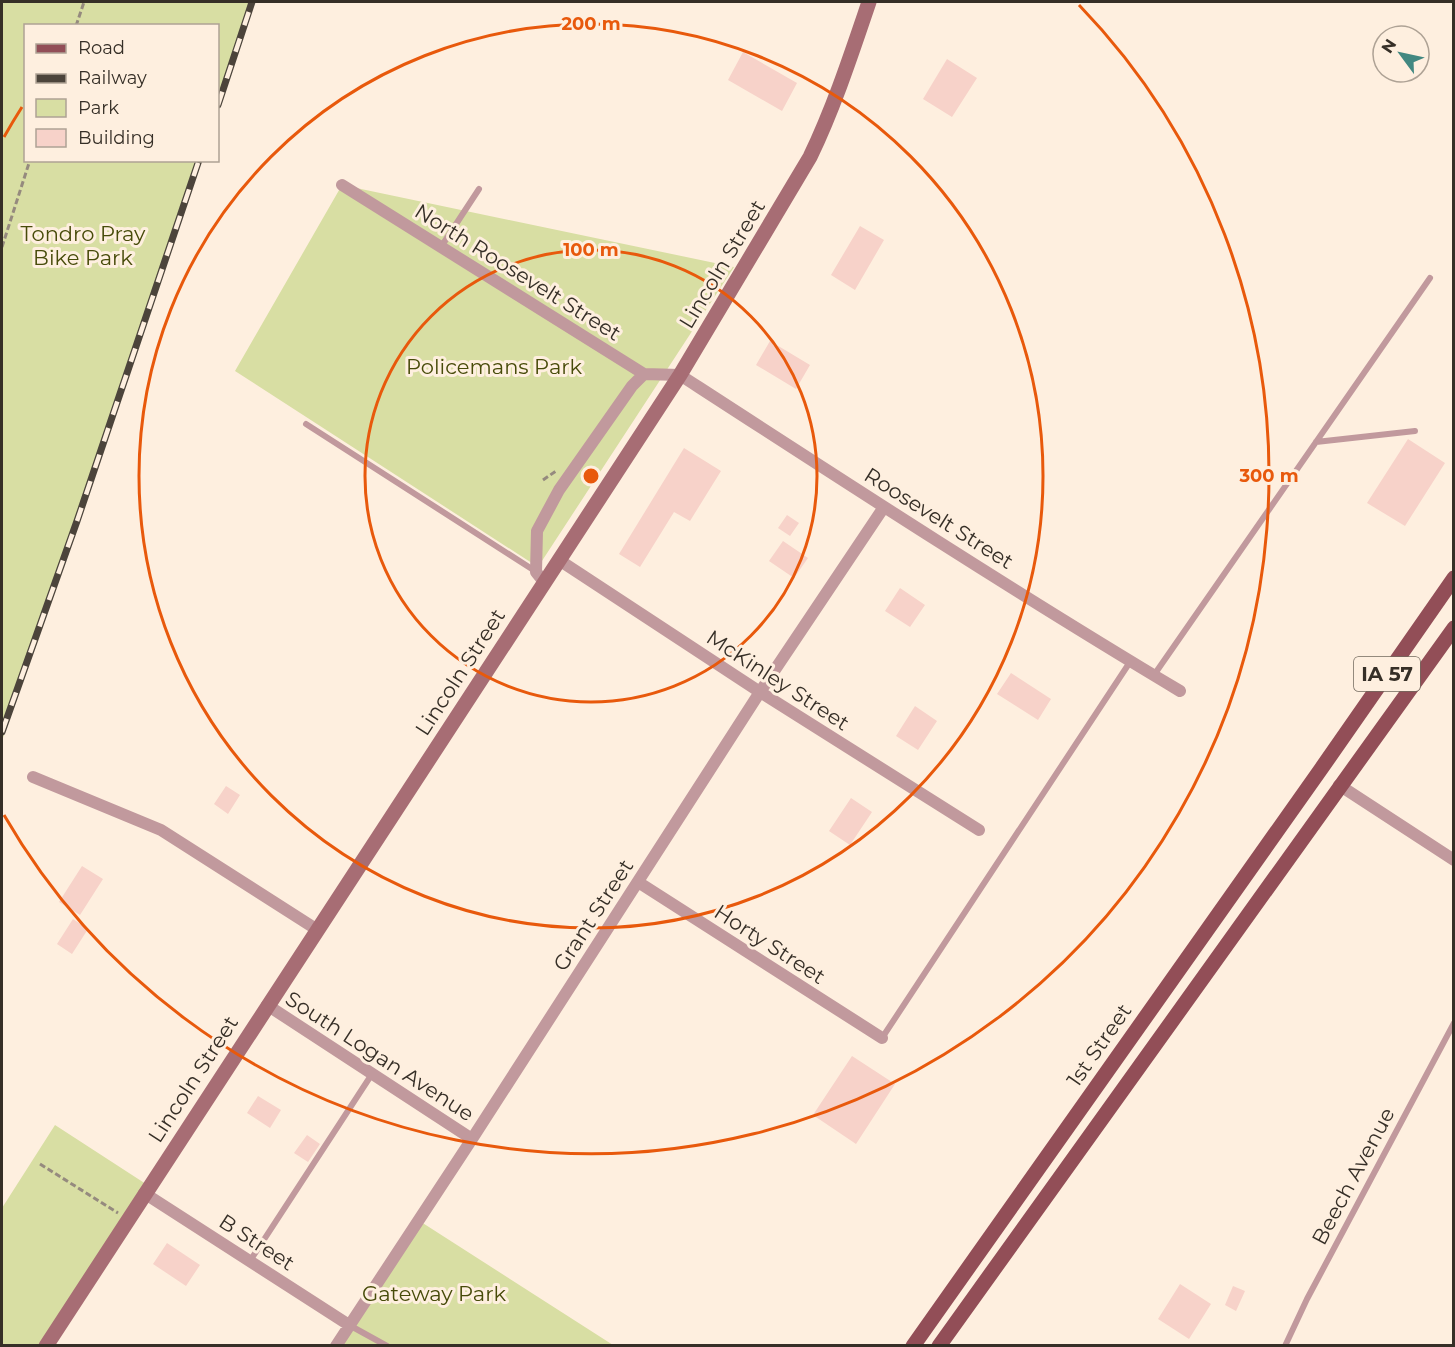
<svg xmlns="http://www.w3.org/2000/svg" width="1455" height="1347" font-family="Montserrat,sans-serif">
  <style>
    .green { fill: #d8dea3 }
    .building { fill: #f7d2c9 }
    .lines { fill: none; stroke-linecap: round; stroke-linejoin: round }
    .path { stroke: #958a7e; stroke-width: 3; stroke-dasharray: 6 3; stroke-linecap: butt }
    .lane { stroke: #c1999d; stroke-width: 6 }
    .street { stroke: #c1999d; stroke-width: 12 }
    .secondary { stroke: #a76d74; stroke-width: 15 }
    .primary { stroke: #924e57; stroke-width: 15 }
    .rail-casing { stroke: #4c443b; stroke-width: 7 }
    .rail { stroke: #feefdf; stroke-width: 4.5; stroke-dasharray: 14; stroke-linecap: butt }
    .ring { fill: none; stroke: #e8590c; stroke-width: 3 }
    .labels { text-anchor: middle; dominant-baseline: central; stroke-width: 6; stroke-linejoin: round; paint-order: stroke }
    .shield { fill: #feefdf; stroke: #72695e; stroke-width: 1.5 }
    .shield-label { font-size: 20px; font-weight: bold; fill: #362f27 }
    .park-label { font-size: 21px; fill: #474b09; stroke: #feefdf }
    .street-label { font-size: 21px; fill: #362f27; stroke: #feefdf }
    .centre { fill: #e8590c; stroke: #feefdf; stroke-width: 3 }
    .ring-label { font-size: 18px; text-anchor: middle; font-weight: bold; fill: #e8590c; stroke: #feefdf; stroke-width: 6; stroke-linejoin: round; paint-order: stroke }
  </style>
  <rect width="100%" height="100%" fill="#feefdf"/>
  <path class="green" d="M 2,2 L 253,2 L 218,107 L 218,26 L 26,26 L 26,160 L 199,161 L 2,741 Z
    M 342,185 L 734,267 L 538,567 L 235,371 Z
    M 55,1125 L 149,1186 L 46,1345 L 2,1345 L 2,1208 Z
    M 418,1220 L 613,1345 L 337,1346 Z"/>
  <path class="building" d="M 743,52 L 797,83 L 782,111 L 728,80 Z
    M 947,59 L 977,78 L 952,117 L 923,99 Z
    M 860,226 L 884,240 L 855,290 L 831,275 Z
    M 770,341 L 810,365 L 796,389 L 756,365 Z
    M 1408,439 L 1445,463 L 1405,526 L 1367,503 Z
    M 684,448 L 721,471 L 690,521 L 674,512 L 640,567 L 619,554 Z
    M 787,515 L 799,523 L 790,536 L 778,528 Z
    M 783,541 L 808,558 L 794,578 L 769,561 Z
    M 900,588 L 925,605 L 910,627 L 885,611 Z
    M 1011,673 L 1051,699 L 1038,720 L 997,694 Z
    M 915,706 L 937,721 L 918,750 L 896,736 Z
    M 226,786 L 240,795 L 228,814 L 214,804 Z
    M 851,798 L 872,812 L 850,845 L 829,831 Z
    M 82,866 L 103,879 L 80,915 L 59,902 Z
    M 73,919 L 88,929 L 72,954 L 57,944 Z
    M 852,1056 L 895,1084 L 856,1144 L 813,1115 Z
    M 258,1096 L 281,1110 L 270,1128 L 247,1113 Z
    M 307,1135 L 320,1144 L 308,1162 L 294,1153 Z
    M 167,1243 L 200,1265 L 186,1286 L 153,1264 Z
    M 1180,1284 L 1211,1304 L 1189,1339 L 1158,1319 Z
    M 1233,1286 L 1245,1291 L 1236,1311 L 1225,1305 Z"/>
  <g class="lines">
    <path class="path" d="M 76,26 L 84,2
      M 2,247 L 30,160
      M 543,480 L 556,471
      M 40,1164 L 118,1213"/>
    <path class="lane" d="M 441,247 L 479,189
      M 306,424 L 535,571
      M 1316,442 L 1415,431
      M 1154,675 L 1430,278
      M 882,1038 L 1130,662
      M 250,1261 L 372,1074
      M 349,1325 L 387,1346
      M 1285,1346 L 1307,1299 L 1454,1023"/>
    <path class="street" d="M 342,185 L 644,374 L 680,375 C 845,482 1011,590 1180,691
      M 559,560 L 760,692 L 979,830
      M 544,582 L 536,572 L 537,531 L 559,490 L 632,386 L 644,374
      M 33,777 L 161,830 L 316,929
      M 1339,785 L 1454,860
      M 638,882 L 882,1038
      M 267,1005 L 472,1139
      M 144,1193 L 349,1325
      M 336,1346 L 472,1139 L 760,692 L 884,507"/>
    <path class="secondary" d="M 46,1346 L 680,375 L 810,157 C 834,107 851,55 869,2"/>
    <path class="primary" d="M 913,1346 L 1321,769 L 1454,578
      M 939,1346 L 1454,628"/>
    <g class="rail-casing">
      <path id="rail" d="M 218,105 L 252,2
        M 2,732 L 77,521 L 199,160"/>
    </g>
    <use href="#rail" class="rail"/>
  </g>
  <g class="ring">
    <circle cx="591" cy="476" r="226"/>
    <circle cx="591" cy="476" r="452"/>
    <path d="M4 137A678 678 0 0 1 22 107M1079 5A678 678 0 1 1 4 815"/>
  </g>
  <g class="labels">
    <rect class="shield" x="1354" y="657" width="66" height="34" rx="4.5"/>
    <g class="shield-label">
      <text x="1387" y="674">IA 57</text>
    </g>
    <g class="park-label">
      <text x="83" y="233">Tondro Pray<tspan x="83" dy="24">Bike Park</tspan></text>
      <text x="494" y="366">Policemans Park</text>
      <text x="434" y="1293">Gateway Park</text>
    </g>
    <g class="street-label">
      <text transform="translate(722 264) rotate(-59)">Lincoln Street</text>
      <text transform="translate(518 272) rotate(32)">North Roosevelt Street</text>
      <text transform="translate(939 518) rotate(32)">Roosevelt Street</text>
      <text transform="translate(460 672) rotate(-57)">Lincoln Street</text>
      <text transform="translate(778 680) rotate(33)">McKinley Street</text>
      <text transform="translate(593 915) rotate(-57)">Grant Street</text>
      <text transform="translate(770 944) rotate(33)">Horty Street</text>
      <text transform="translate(1099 1045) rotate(-55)">1st Street</text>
      <text transform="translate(380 1056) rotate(33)">South Logan Avenue</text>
      <text transform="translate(193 1079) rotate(-57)">Lincoln Street</text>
      <text transform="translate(1353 1176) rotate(-62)">Beech Avenue</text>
      <text transform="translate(257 1242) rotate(33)">B Street</text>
    </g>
  </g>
  <circle cx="591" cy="476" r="9" class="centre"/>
  <g class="ring-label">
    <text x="591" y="30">200 m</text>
    <text x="591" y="256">100 m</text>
    <text x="1269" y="482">300 m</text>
  </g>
  <rect width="1455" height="1347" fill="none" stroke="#362f27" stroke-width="6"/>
  <rect x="24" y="24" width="195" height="138" fill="#feefdf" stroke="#aea295" stroke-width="1.5"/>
  <rect x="36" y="44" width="30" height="9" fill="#924e57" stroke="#aea295" stroke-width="1.5"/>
  <text x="78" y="54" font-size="18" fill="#362f27">Road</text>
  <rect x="36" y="74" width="30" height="9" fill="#4c443b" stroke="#aea295" stroke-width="1.5"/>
  <text x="78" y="84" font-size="18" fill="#362f27">Railway</text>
  <rect x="36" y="99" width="30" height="18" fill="#d8dea3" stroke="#aea295" stroke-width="1.5"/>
  <text x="78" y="114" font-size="18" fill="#362f27">Park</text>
  <rect x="36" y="129" width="30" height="18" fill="#f7d2c9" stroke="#aea295" stroke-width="1.5"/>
  <text x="78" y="144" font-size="18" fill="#362f27">Building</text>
  <g transform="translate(1401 54) rotate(303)"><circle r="28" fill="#feefdf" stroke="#aea295" stroke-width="1.5"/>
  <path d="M0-4.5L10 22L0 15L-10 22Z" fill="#428881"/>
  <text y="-9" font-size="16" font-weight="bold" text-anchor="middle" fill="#362f27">N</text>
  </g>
</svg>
